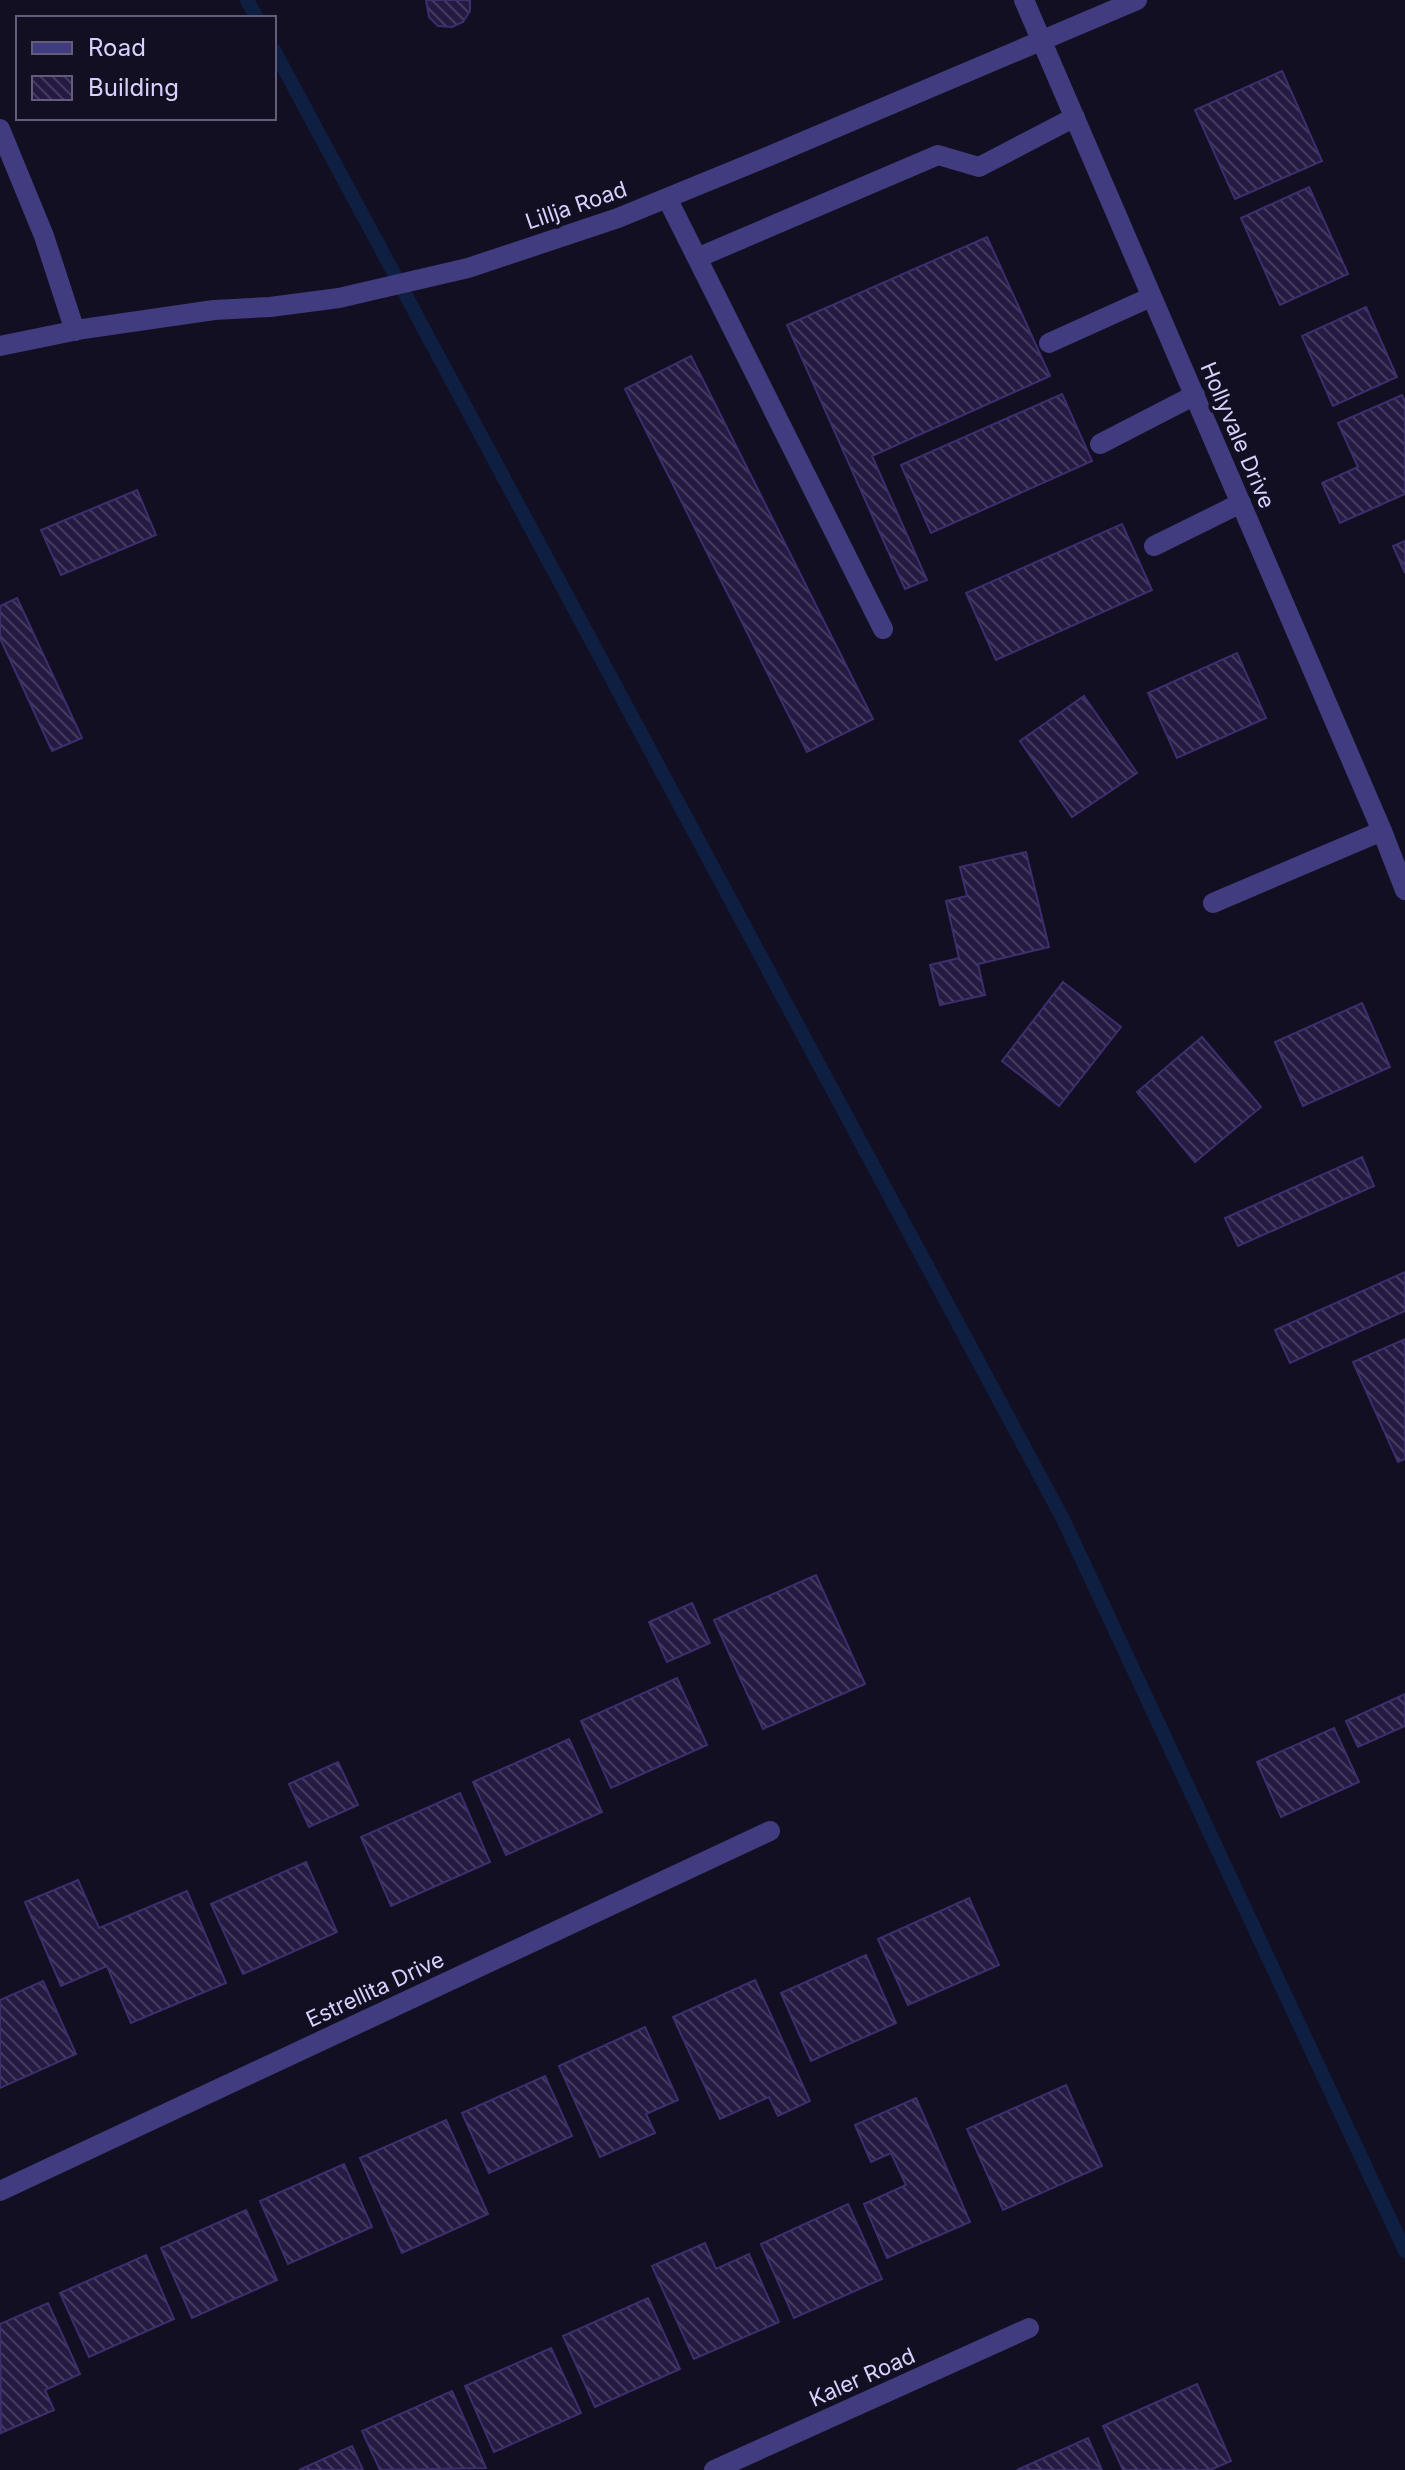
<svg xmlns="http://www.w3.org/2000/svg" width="1405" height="2470" font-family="Inter,sans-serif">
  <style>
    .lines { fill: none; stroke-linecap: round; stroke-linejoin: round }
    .stream { stroke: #0e1f42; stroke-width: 14 }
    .building { fill: url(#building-back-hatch); stroke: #3d2e6d; stroke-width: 2 }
    .minor { stroke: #413c7f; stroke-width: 20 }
    .labels { text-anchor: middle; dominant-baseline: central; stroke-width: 8; stroke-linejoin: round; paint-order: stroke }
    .street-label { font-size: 22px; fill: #d8d1fd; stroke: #130f22 }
  </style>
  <defs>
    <pattern id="building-back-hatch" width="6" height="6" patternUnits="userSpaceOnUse" patternTransform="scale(2)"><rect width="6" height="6" fill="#251b42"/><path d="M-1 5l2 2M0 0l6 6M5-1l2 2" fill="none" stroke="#443b5e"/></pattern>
  </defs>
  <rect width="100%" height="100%" fill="#130f22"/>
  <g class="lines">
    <path class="stream" d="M 247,0 L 257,18
      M 274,50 L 1063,1519 L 1405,2251"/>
  </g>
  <path class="building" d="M 426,0 L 470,0 L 470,11 L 463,22 L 452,27 L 438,26 L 429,17 Z
    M 1282,71 L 1322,161 L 1235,199 L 1195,110 Z
    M 1309,187 L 1348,274 L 1280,305 L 1241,218 Z
    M 987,237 L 1050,376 L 872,456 L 927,580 L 905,589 L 787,325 Z
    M 1366,307 L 1397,377 L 1333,406 L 1302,336 Z
    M 691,356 L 873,719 L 807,752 L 625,389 Z
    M 1062,394 L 1092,461 L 931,533 L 901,465 Z
    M 1402,395 L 1405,402 L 1405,494 L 1340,523 L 1322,483 L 1358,467 L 1338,423 Z
    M 137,490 L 156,535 L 61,575 L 41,530 Z
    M 1122,524 L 1152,590 L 996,660 L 966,593 Z
    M 1405,541 L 1405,573 L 1393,546 Z
    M 17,598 L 82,738 L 52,751 L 0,638 L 0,606 Z
    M 1237,653 L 1266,718 L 1177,758 L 1148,693 Z
    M 1084,696 L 1137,773 L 1072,817 L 1020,741 Z
    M 1026,852 L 1049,947 L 978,964 L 985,995 L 940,1005 L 930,965 L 959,958 L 946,901 L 967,896 L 960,867 Z
    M 1063,982 L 1121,1027 L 1059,1106 L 1002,1061 Z
    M 1362,1003 L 1390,1067 L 1303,1106 L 1275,1042 Z
    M 1202,1037 L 1261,1107 L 1195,1162 L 1137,1092 Z
    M 1362,1157 L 1374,1186 L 1238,1246 L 1225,1218 Z
    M 1405,1272 L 1405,1311 L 1290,1363 L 1275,1330 Z
    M 1405,1339 L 1405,1459 L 1398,1462 L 1353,1362 Z
    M 816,1575 L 865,1684 L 763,1729 L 714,1620 Z
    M 692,1603 L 710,1643 L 667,1662 L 649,1622 Z
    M 677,1678 L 707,1745 L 611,1788 L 581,1721 Z
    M 1405,1694 L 1405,1726 L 1358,1747 L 1346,1721 Z
    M 1334,1728 L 1359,1782 L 1281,1817 L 1257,1762 Z
    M 569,1739 L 602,1812 L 506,1855 L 473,1782 Z
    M 338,1762 L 358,1805 L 309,1827 L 289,1784 Z
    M 460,1793 L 490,1862 L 391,1906 L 361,1837 Z
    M 306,1862 L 337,1932 L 243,1974 L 211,1904 Z
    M 78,1880 L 99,1928 L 187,1891 L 226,1983 L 131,2023 L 107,1966 L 61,1986 L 25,1902 Z
    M 969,1898 L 999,1965 L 908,2005 L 878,1939 Z
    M 866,1955 L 896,2023 L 811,2061 L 781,1993 Z
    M 755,1980 L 810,2101 L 778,2116 L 769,2097 L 720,2119 L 673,2017 Z
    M 43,1981 L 76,2054 L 0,2088 L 0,2000 Z
    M 645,2027 L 678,2100 L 646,2114 L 655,2133 L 600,2157 L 559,2066 Z
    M 545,2076 L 572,2136 L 489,2173 L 462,2113 Z
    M 1066,2085 L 1102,2166 L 1003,2210 L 967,2129 Z
    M 916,2098 L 970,2222 L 887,2258 L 864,2204 L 906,2185 L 891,2153 L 871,2162 L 855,2125 Z
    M 446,2120 L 488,2214 L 402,2253 L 360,2158 Z
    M 344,2164 L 372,2227 L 288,2264 L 260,2201 Z
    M 848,2204 L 882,2279 L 794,2318 L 761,2244 Z
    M 246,2210 L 277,2280 L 192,2318 L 161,2248 Z
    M 705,2243 L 716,2269 L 749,2254 L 779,2322 L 694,2359 L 652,2266 Z
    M 146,2255 L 174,2319 L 89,2357 L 60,2293 Z
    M 648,2298 L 680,2369 L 595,2407 L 563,2336 Z
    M 48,2303 L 80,2374 L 45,2390 L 54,2410 L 1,2433 L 0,2324 Z
    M 551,2348 L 581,2413 L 494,2452 L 465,2386 Z
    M 1197,2384 L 1231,2461 L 1210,2470 L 1123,2470 L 1103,2426 Z
    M 452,2391 L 486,2468 L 380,2470 L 362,2431 Z
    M 1088,2438 L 1102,2470 L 1017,2470 Z
    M 352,2446 L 363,2470 L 299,2470 Z"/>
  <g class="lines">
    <path class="minor" d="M 1024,0 L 1382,831 L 1405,890
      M 0,129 L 44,236 L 75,331
      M 667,198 L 883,629
      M 697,258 L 938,155 L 979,167 L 1075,117
      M 1049,343 L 1151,297
      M 0,346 L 83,329 L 214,310 L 270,307 L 339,298 L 468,268 L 618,218 L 767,157 L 1137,0
      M 1100,444 L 1195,395
      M 1154,546 L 1241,503
      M 1213,903 L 1382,831
      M 0,2191 L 770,1831
      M 714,2470 L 1029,2328"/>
  </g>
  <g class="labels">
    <g class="street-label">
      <text transform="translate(576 205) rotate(-19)">Lillja Road</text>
      <text transform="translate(1238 435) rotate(67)">Hollyvale Drive</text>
      <text transform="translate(375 1989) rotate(-25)">Estrellita Drive</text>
      <text transform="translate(862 2377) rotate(-24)">Kaler Road</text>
    </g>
  </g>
  <rect x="16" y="16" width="260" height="104" fill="#130f22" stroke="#625d7a" stroke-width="2"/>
  <rect x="32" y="42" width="40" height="12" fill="#413c7f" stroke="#625d7a" stroke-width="2"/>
  <text x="88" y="56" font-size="24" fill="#d8d1fd">Road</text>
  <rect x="32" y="76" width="40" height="24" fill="url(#building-back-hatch)" stroke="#625d7a" stroke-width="2"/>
  <text x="88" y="96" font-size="24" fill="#d8d1fd">Building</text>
</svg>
